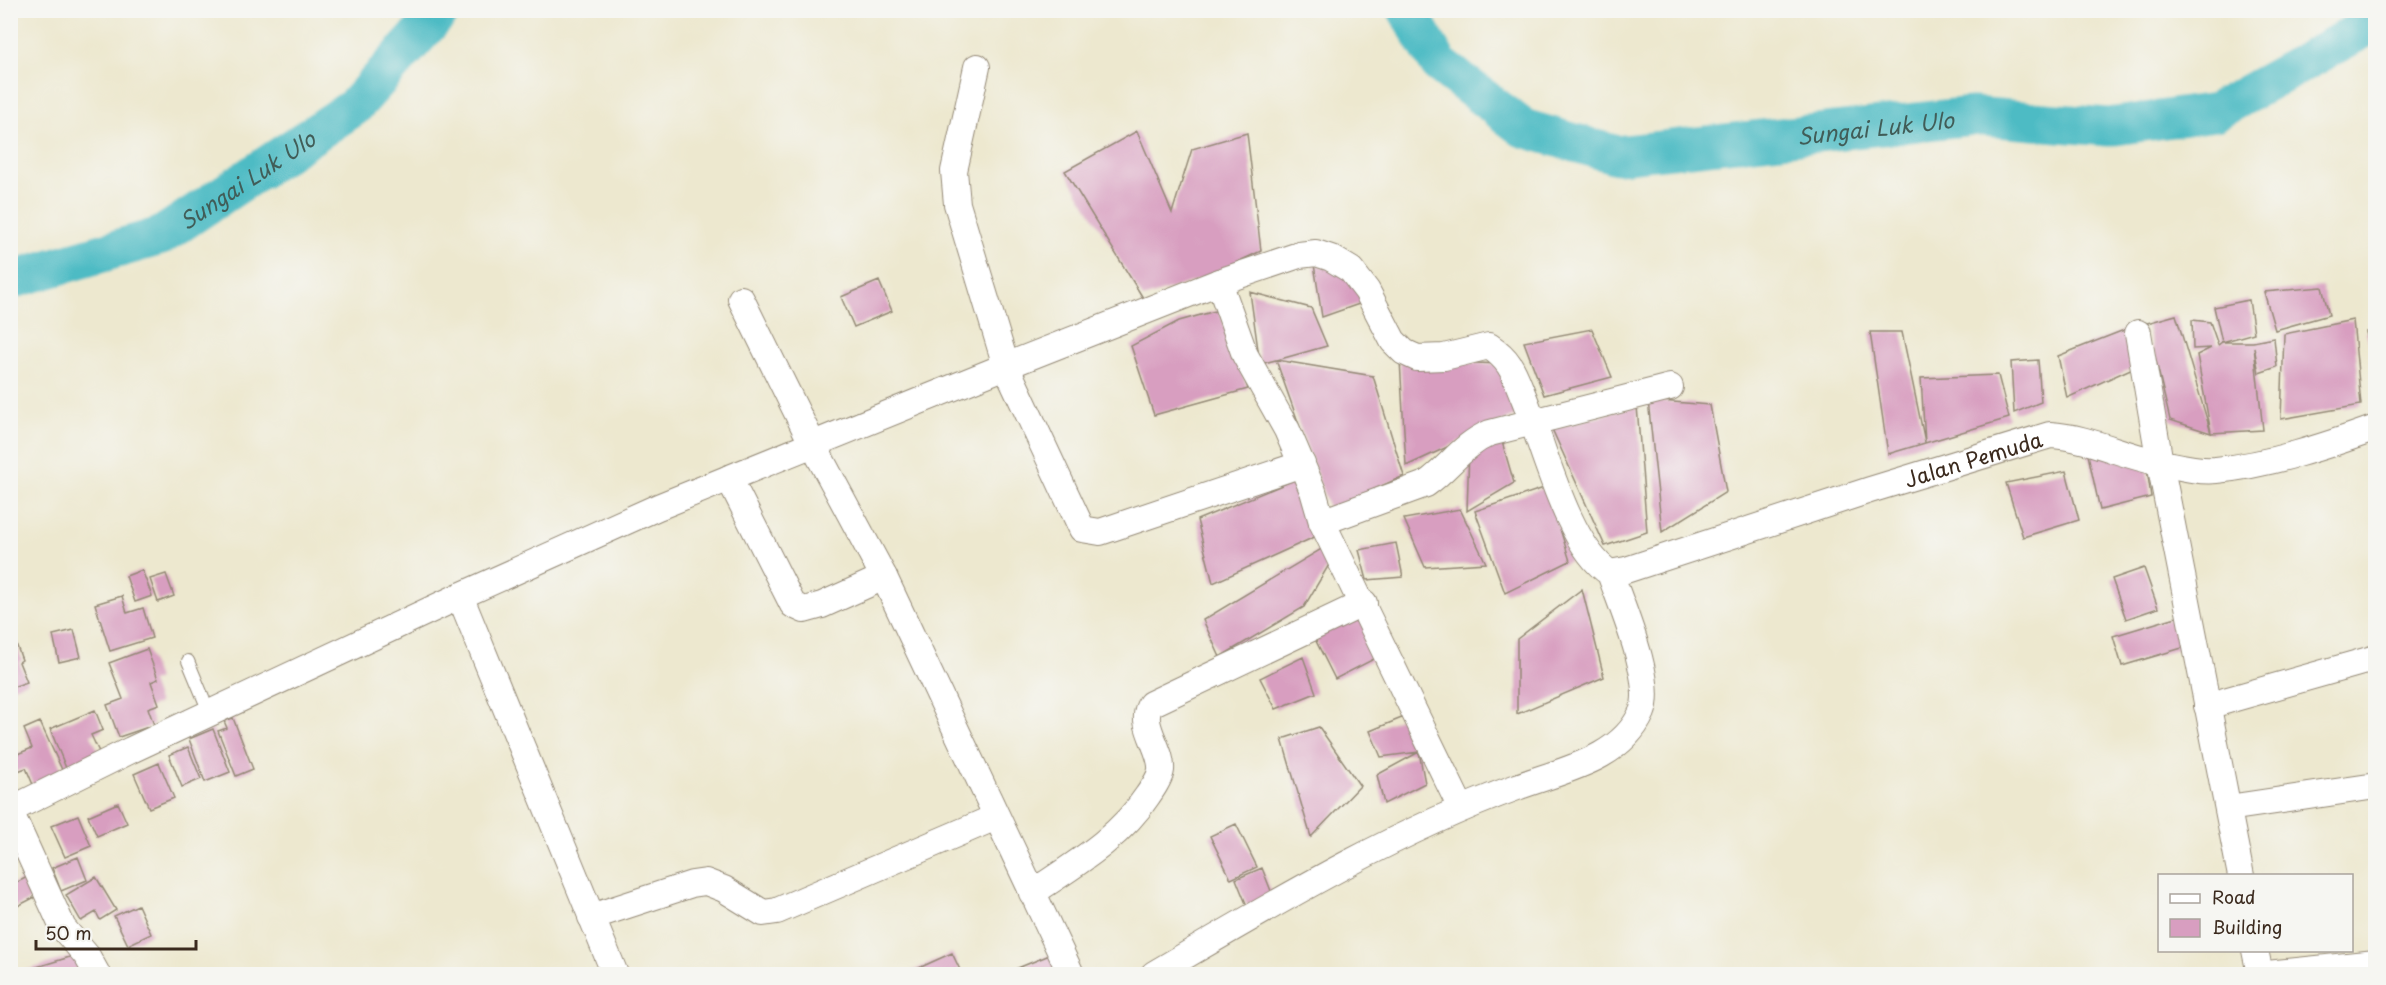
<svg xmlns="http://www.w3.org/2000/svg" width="2386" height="985" font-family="'Playpen Sans',sans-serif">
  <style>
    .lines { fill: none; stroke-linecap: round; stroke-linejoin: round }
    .river { stroke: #4dbbc4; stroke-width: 39 }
    .building { fill: #d89ec0 }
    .lane-casing { stroke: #948976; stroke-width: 14 }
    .street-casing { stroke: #948976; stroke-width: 28 }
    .lane { stroke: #fff; stroke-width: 12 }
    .street { stroke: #fff; stroke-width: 26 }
    .labels { text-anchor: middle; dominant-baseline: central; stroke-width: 6; stroke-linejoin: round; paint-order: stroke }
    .street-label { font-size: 21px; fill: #3b2a1e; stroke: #f6f6f2 }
    .water-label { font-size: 22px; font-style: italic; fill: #415d58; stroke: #f6f6f2 }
  </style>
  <rect width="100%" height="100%" fill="#f6f6f2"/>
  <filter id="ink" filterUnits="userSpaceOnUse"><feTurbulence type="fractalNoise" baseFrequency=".0167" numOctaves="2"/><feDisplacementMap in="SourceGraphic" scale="12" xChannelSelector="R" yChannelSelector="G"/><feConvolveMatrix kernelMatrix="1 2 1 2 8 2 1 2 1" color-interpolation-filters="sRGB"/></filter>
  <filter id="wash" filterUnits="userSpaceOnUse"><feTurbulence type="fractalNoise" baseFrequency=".008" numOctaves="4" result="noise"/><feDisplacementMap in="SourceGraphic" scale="24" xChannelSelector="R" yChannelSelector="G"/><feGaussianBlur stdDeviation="1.35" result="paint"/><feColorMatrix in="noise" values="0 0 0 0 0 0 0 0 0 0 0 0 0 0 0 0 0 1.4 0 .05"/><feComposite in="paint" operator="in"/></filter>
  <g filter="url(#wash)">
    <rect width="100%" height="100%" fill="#ede8cf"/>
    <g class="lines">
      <g class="river">
        <path id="s1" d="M 1407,10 L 1439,64 L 1523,128 L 1617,155 L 1972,116 L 2108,127 L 2215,112 L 2376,22"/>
        <path id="s2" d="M 10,280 L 161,236 L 354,107 L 442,10"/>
      </g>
    </g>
    <g id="blocks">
      <path class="building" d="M 1137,131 L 1172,213 L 1192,149 L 1247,133 L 1261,251 L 1201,279 L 1143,298 L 1065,171 Z
        M 1314,264 L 1353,275 L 1362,303 L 1322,317 Z
        M 879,281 L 892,311 L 854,327 L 841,297 Z
        M 2322,287 L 2329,315 L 2275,330 L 2264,292 Z
        M 1250,292 L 1311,308 L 1327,346 L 1277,360 L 1373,376 L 1404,476 L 1329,509 L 1276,360 L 1260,364 Z
        M 2249,300 L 2254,333 L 2222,342 L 2214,307 Z
        M 1219,310 L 1248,389 L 1154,415 L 1131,346 L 1179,321 Z
        M 2176,315 L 2211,433 L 2170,420 L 2147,323 Z
        M 2192,320 L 2210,322 L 2218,345 L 2222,342 L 2253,342 L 2274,338 L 2277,367 L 2259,373 L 2254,347 L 2263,430 L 2211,433 L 2197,355 L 2211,348 L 2193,349 Z
        M 2353,320 L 2361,405 L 2281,419 L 2284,334 Z
        M 2129,328 L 2135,367 L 2067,398 L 2058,356 Z
        M 1592,329 L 1612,377 L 1544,395 L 1524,342 Z
        M 1870,332 L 1902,332 L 1925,442 L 1921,378 L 1998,375 L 2009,418 L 1888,454 Z
        M 2366,332 L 2376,332 L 2376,365 L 2375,365 Z
        M 1400,360 L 1501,364 L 1521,413 L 1406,466 Z
        M 2038,360 L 2041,402 L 2014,413 L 2011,362 Z
        M 1648,400 L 1710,405 L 1726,492 L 1662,532 Z
        M 1637,406 L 1647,532 L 1605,546 L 1552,429 Z
        M 1500,435 L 1514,483 L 1467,511 L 1469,450 Z
        M 2087,450 L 2147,469 L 2151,497 L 2100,510 Z
        M 2066,471 L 2079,520 L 2023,537 L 2006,483 Z
        M 1299,478 L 1321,534 L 1213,583 L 1197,520 Z
        M 1547,487 L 1570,561 L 1505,593 L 1475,511 Z
        M 1460,509 L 1486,563 L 1425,567 L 1404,519 Z
        M 1396,543 L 1403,577 L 1367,580 L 1359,550 Z
        M 1323,548 L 1330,563 L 1304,607 L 1220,657 L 1203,620 Z
        M 2144,568 L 2158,608 L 2126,619 L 2112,579 Z
        M 142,570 L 152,596 L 135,602 L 126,576 Z
        M 166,574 L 174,596 L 158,602 L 150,579 Z
        M 1582,589 L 1604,677 L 1517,714 L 1517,639 Z
        M 122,596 L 127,613 L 143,608 L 152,638 L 110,651 L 95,604 Z
        M 1361,615 L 1378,657 L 1335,679 L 1314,637 Z
        M 2183,615 L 2192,645 L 2122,666 L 2113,636 Z
        M 74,630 L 81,657 L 59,662 L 53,635 Z
        M 14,638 L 22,660 L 19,662 L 27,682 L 10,688 L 10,639 Z
        M 147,649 L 158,679 L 151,682 L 159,704 L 148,708 L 154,725 L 119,737 L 107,705 L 123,699 L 109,663 Z
        M 1303,657 L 1316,693 L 1276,709 L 1260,678 Z
        M 95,710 L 103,730 L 91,735 L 100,754 L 66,768 L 50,729 Z
        M 1404,717 L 1419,752 L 1381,757 L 1370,731 Z
        M 233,718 L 253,769 L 236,776 L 218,731 L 227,728 L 224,721 Z
        M 40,722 L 64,774 L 34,787 L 26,768 L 10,774 L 10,757 L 32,748 L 24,729 Z
        M 1319,727 L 1360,786 L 1311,837 L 1282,739 Z
        M 213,729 L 230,772 L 205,782 L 189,739 Z
        M 188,747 L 201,779 L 182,787 L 169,755 Z
        M 1419,752 L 1425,783 L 1384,804 L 1377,775 Z
        M 159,763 L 174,798 L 149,808 L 134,774 Z
        M 118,803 L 127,823 L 97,836 L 88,816 Z
        M 78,815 L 91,846 L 65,857 L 51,826 Z
        M 1236,824 L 1257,867 L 1231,879 L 1210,836 Z
        M 78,857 L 87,880 L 61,891 L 52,868 Z
        M 1262,868 L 1273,896 L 1247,906 L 1236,879 Z
        M 31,875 L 41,894 L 10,910 L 10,886 Z
        M 96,877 L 116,910 L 100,920 L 96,912 L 81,921 L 66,895 Z
        M 138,905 L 151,934 L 128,945 L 114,916 Z
        M 1057,952 L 1066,974 L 1015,974 L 1013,970 Z
        M 83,953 L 90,974 L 14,974 Z
        M 952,953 L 962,974 L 906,974 L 932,962 Z"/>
    </g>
  </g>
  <g filter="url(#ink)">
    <use href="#blocks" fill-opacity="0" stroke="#948976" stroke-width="1.5"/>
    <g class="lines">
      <g class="lane-casing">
        <path id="lane" d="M 188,661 L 210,714"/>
      </g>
      <g class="street-casing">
        <g id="street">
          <path d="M 977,67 L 954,171 L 957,204 L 1006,366 L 1082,529 L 1100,532 L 1302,464"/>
          <path d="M 1219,282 L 1245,355 L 1287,430 L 1313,491 L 1322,522 L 1461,808"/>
          <path d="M 741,299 L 812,443 L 884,577 L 1071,974"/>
          <path d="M 2138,333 L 2160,463 L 2241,876"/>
          <path d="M 729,478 L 793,605 L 804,610 L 822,605 L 884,577"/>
          <path d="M 1322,522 L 1426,484 C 1450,467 1462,445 1490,433 L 1670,387"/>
          <path id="s3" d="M 1610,573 L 1626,570 L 1870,490 L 2050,435 C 2088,437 2124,456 2161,463 C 2177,466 2199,472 2216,470 C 2269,465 2326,446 2376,428"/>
          <path d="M 460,596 L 615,974"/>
          <path d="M 2207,706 L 2376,658"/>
          <path d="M 2228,808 L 2376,786"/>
          <path d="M 10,810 L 131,750 L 460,596 L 658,507 L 1006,366 L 1219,282 L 1299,255 L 1316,253 L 1331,258 L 1351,270 L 1367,291 L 1393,341 L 1404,352 L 1417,358 L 1444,357 L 1489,346 C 1512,361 1514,374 1524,398 C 1543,444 1568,547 1610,573 C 1621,605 1655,682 1642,712 C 1621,760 1562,770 1517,787 C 1389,834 1272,905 1154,974"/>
          <path d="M 10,811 L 63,928 L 87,956 L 97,974"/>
          <path d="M 1032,893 C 1075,864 1119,839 1148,795 C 1153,788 1160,778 1161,770 C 1163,749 1137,723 1151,704 L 1364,603"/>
          <path d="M 591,917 L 692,884 L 706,882 L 724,889 L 763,913 L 777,911 L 996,817"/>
          <path d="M 2255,950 L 2260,974"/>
          <path d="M 2267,974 L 2376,963"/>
        </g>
      </g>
      <use href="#lane" class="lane"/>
      <use href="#street" class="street"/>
    </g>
  </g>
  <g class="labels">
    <g class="street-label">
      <text stroke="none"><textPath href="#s3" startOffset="381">Jalan Pemuda</textPath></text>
    </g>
    <g class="water-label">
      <text stroke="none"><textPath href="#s1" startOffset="526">Sungai Luk Ulo</textPath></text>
      <text stroke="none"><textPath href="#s2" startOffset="260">Sungai Luk Ulo</textPath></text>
    </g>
  </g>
  <rect width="2386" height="985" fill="none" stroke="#f6f6f2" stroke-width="36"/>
  <rect x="2158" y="874" width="195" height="78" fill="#f6f6f2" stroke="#aba49d" stroke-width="1.5"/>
  <rect x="2170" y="894" width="30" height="9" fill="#ffffff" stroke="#aba49d" stroke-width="1.5"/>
  <text x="2212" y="904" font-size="18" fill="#3b2a1e">Road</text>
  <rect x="2170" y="919" width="30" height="18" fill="#d89ec0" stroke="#aba49d" stroke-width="1.5"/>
  <text x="2212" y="934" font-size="18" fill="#3b2a1e">Building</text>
  <path d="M36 940v9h160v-9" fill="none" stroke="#3b2a1e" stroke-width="3"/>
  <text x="45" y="940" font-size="18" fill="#3b2a1e" stroke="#f6f6f2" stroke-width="4.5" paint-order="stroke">50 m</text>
</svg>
